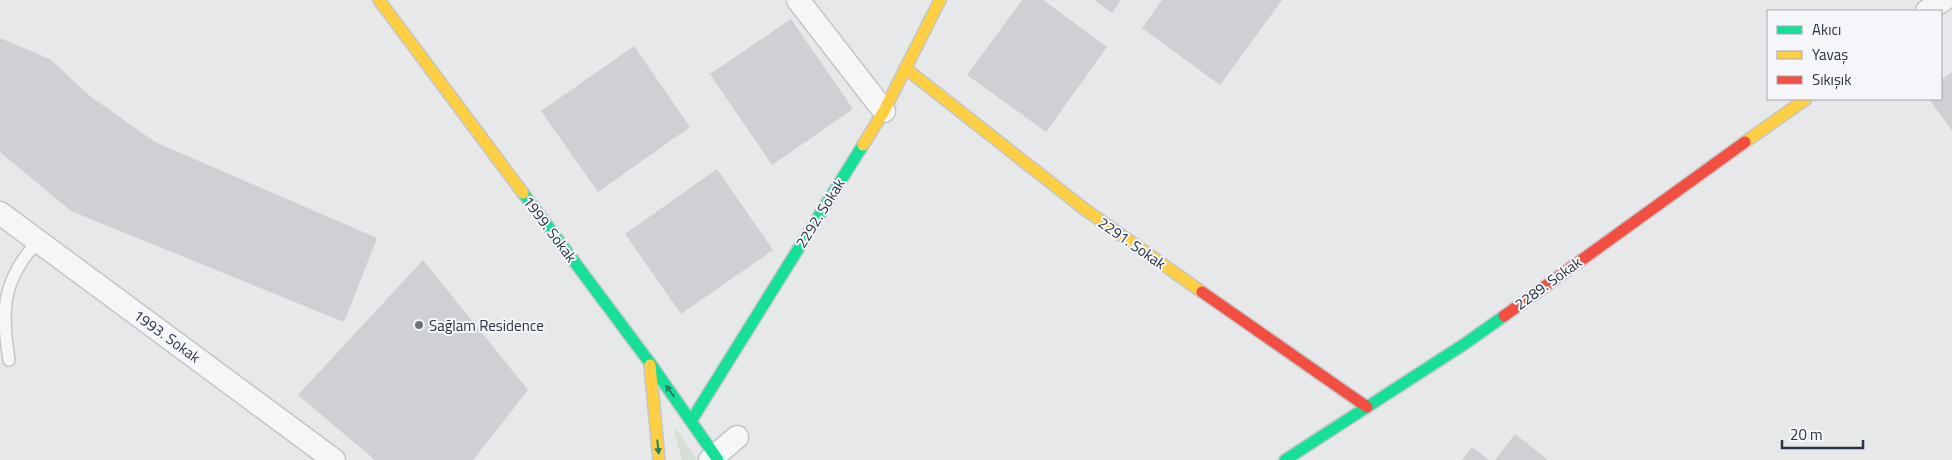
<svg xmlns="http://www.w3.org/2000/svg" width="1952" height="460" font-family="'Titillium Web',sans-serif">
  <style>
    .green { fill: #d6ded6 }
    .building { fill: #ced0d3 }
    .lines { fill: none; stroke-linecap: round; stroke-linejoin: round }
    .lane-casing { stroke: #c4c6c8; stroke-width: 14 }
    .street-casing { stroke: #c4c6c8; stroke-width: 25 }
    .fast-casing { stroke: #c4c6c8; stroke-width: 14 }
    .slow-casing { stroke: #c4c6c8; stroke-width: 14 }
    .jam-casing { stroke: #c4c6c8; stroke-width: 14 }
    .lane { stroke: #f5f6f7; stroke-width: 11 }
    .street { stroke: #f5f6f7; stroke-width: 22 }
    .fast { stroke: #16e098; stroke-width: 11 }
    .slow { stroke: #ffcf43; stroke-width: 11 }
    .jam { stroke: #f24e42; stroke-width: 11 }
    .oneway { fill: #22816a }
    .poi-dot { fill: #6c737f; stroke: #f4f6f9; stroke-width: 2 }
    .labels { text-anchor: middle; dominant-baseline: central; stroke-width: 4; stroke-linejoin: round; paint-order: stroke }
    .street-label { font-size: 15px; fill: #2b3445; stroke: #f4f6f9 }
    .poi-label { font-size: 15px; fill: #2b3445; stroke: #f4f6f9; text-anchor: start }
  </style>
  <rect width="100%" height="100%" fill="#e6e8ea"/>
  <path class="green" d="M 677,430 L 697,460 L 682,460 L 674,431 Z"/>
  <path class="building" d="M 1022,0 L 1043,0 L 1107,47 L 1046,132 L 967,75 Z
    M 1094,0 L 1121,0 L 1112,13 Z
    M 1162,0 L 1282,0 L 1220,85 L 1142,28 Z
    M 791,19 L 853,109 L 772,165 L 710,74 Z
    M 0,38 L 50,59 L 90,96 L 155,142 L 377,238 L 344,322 L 71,211 L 0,152 Z
    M 634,46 L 690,127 L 598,192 L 541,111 Z
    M 1952,72 L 1952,131 L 1929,99 L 1941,99 L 1941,80 Z
    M 717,169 L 773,250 L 681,314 L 625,234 Z
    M 423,260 L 528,390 L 473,460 L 375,460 L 298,395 Z
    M 1515,434 L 1548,460 L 1495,460 Z
    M 1472,447 L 1489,460 L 1462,460 Z"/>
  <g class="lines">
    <g class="lane-casing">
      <path id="lane" d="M 9,360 C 1,310 2,280 38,241"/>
    </g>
    <g class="street-casing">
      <path id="street" d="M 798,0 L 884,111
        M 1927,11 L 1943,0
        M 0,213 L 334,460
        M 710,460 L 737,437"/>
    </g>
    <g class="fast-casing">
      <path id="fast" d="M 523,193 L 650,363 L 718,460
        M 691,421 L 863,145
        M 1285,460 L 1466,343 L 1504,316"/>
    </g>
    <g class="slow-casing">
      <path id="slow" d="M 379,0 L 523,193
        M 905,68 L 1083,208 L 1202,292
        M 1745,142 L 1806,99
        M 863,145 L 884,111 L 940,0
        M 650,365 L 659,460"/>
    </g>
    <g class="jam-casing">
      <path id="jam" d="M 1202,292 L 1367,407
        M 1504,316 L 1745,142"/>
    </g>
    <use href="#lane" class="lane"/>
    <use href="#street" class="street"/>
    <use href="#fast" class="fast"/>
    <use href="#slow" class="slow"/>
    <use href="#jam" class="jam"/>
  </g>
  <defs><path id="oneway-solid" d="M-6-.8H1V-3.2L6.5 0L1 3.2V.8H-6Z" transform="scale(1.25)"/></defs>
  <g class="oneway">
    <use href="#oneway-solid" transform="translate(670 391) rotate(-126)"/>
    <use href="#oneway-solid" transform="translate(658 447) rotate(84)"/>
  </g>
  <circle class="poi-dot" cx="419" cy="325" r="5"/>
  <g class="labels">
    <g class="street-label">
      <text transform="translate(820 213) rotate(-58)">2292. Sokak</text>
      <text transform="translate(550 229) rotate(53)">1999. Sokak</text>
      <text transform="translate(1132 243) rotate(35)">2291. Sokak</text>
      <text transform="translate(1548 283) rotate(-36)">2289. Sokak</text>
      <text transform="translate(167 336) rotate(36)">1993. Sokak</text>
    </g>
    <g class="poi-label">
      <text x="429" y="325">Sağlam Residence</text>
    </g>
  </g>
  <rect x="1767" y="10" width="175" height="90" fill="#f4f6f9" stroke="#a4a8b1"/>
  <rect x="1777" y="26" width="25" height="8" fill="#16e098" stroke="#a4a8b1"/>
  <text x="1812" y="35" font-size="15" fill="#2b3445">Akıcı</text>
  <rect x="1777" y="51" width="25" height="8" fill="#ffcf43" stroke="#a4a8b1"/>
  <text x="1812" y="60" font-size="15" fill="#2b3445">Yavaş</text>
  <rect x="1777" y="76" width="25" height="8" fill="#f24e42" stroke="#a4a8b1"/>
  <text x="1812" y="85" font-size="15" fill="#2b3445">Sıkışık</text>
  <path d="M1782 440v8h81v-8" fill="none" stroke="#2b3445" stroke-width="2.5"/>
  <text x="1790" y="440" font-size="15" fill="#2b3445" stroke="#f4f6f9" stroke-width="4" paint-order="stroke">20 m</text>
</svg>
